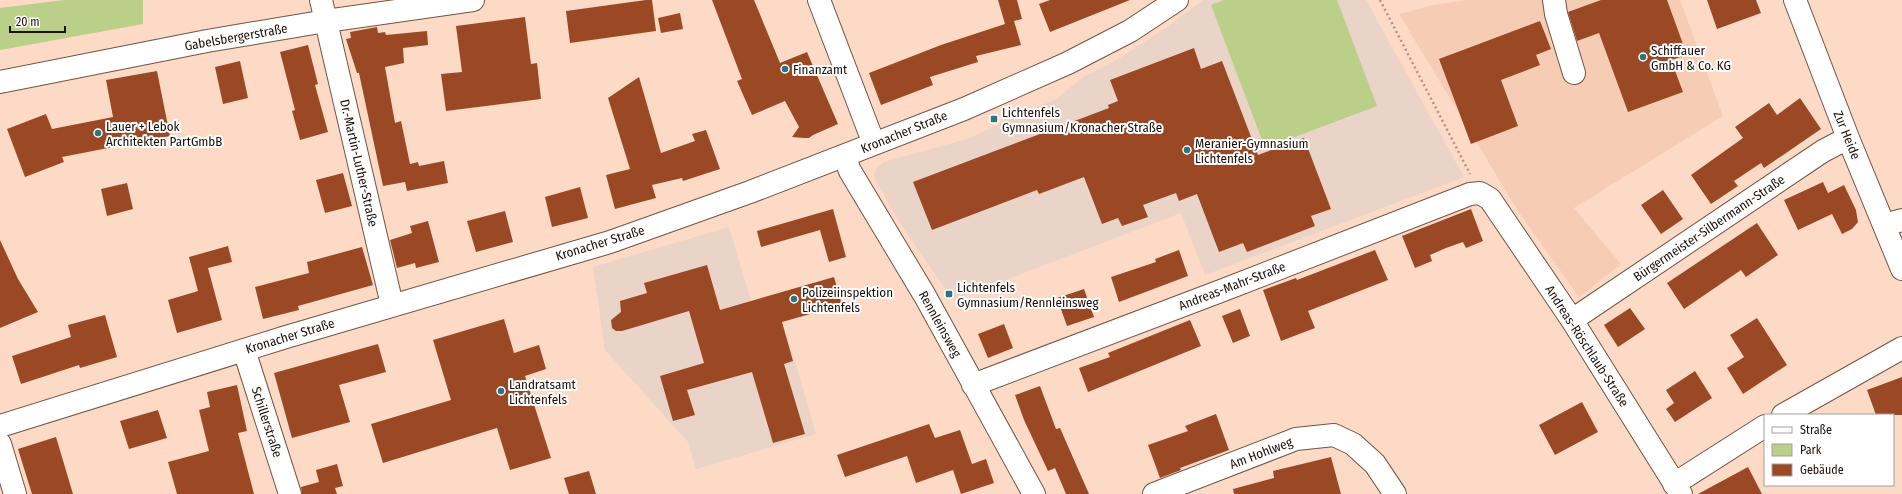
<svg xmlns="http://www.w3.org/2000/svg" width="1902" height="494" font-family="'Fira Sans Condensed',sans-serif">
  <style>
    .built { fill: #f6ccb4 }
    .education { fill: #ead3c7 }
    .green { fill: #bacf87 }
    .building { fill: #9b4925 }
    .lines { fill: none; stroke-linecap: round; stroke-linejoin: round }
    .minor-casing { stroke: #715443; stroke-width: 24 }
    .path { stroke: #af9485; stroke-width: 2.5; stroke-dasharray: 2 3; stroke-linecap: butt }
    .minor { stroke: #fff; stroke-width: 22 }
    .poi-dot { fill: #2e7381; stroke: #fff; stroke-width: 1.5 }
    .labels { text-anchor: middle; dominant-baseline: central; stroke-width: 4; stroke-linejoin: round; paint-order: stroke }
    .street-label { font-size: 13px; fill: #1c1009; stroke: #fff }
    .poi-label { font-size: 13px; fill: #1c1009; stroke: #fff; text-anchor: start }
  </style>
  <rect width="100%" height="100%" fill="#fddac6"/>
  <path class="built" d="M 1468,0 L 1680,0 L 1723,116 L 1574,208 L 1621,264 L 1579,297 L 1518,211 L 1399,14 L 1433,5 Z"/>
  <path class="education" d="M 1203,0 L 1366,0 L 1464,177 L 1205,275 L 1181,213 L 953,300 L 899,222 L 874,177 L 875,170 L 884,162 L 967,139 L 1056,99 L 1083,77 L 1115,61 L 1164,29 Z
    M 729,227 L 751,301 L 752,344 L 787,334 L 816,434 L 696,469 L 688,442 L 605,350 L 593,267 Z"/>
  <path class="green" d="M 64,0 L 143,0 L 143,24 L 0,50 L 0,8 Z
    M 1224,0 L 1337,0 L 1377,106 L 1265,148 L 1211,5 Z"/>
  <path class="building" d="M 646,0 L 652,0 L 656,31 L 570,43 L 566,11 Z
    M 712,0 L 754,0 L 780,63 L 807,52 L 838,124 L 813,135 L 809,138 L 804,138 L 792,137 L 799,127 L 785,101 L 752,115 L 737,81 L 742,79 Z
    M 998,0 L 1017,0 L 1022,19 L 1014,21 L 1021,45 L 976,56 L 978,62 L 930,77 L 933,85 L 881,105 L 869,73 L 941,45 L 1005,24 Z
    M 1050,0 L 1130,0 L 1050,32 L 1039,4 Z
    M 1601,0 L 1667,0 L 1687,55 L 1671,60 L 1683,92 L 1628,112 L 1599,33 L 1577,41 L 1568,12 Z
    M 1707,0 L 1756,0 L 1761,13 L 1717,29 Z
    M 680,13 L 683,29 L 661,33 L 658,18 Z
    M 525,17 L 531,64 L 537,63 L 541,99 L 446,111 L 441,74 L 462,72 L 456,26 Z
    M 1540,21 L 1551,49 L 1536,55 L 1540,65 L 1501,80 L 1518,126 L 1471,144 L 1439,59 Z
    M 377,27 L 378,33 L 385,32 L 386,35 L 427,31 L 428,45 L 403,48 L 404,63 L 385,67 L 395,123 L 401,121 L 410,164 L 418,162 L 419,166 L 444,161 L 448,183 L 407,191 L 405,182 L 383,186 L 359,73 L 357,73 L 346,39 L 351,38 L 350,32 Z
    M 308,45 L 318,84 L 315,85 L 328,132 L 300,140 L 292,111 L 295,110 L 280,52 Z
    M 1194,48 L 1201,69 L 1222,61 L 1258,155 L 1304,138 L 1331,209 L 1311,216 L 1315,226 L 1247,252 L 1243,243 L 1219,252 L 1197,194 L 1179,201 L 1176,193 L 1143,205 L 1148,217 L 1122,226 L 1118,218 L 1102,224 L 1084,177 L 1039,194 L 1037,190 L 932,230 L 913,182 L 1109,108 L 1108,105 L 1118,101 L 1110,80 Z
    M 240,61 L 248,98 L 223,104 L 215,67 Z
    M 157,71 L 170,136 L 62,157 L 64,162 L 25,177 L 7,129 L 46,114 L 52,129 L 113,117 L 106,80 Z
    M 639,77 L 661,153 L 695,141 L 692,134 L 706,130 L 720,169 L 683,181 L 682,178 L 652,185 L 656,198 L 615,209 L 606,175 L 630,169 L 608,98 Z
    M 1800,98 L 1821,129 L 1764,168 L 1761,163 L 1734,181 L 1738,186 L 1711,204 L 1691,175 L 1743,138 L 1735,127 L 1769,103 L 1777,115 Z
    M 343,173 L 352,206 L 325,213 L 316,180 Z
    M 1823,182 L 1828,193 L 1844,185 L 1856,210 L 1858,222 L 1852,229 L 1842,234 L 1832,214 L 1798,230 L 1784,200 Z
    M 127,183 L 133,209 L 107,216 L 101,189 Z
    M 580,187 L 588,218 L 552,227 L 545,197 Z
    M 1663,190 L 1683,219 L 1661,234 L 1641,205 Z
    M 833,209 L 846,257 L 829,262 L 820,230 L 761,247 L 757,231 Z
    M 1471,209 L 1483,241 L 1466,248 L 1463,242 L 1446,248 L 1430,255 L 1432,261 L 1415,268 L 1402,236 Z
    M 505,211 L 513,242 L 476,252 L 467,221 Z
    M 428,221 L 439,262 L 416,268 L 415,263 L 397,268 L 390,240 L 412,233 L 410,226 Z
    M 1757,223 L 1778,255 L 1746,277 L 1741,270 L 1684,309 L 1667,283 Z
    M 0,240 L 18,279 L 38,312 L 0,328 Z
    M 228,246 L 232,262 L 208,268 L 222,320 L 177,333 L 168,300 L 198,291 L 189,257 Z
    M 362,247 L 373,285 L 298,306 L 299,310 L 263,319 L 255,287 L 309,273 L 307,262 Z
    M 1179,250 L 1188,276 L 1119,302 L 1111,277 L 1156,262 L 1155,259 Z
    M 1375,250 L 1388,280 L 1308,311 L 1315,328 L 1281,341 L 1263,290 L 1296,278 L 1297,280 Z
    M 707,265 L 720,310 L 834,277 L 842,305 L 782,322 L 793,361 L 784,364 L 805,434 L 773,443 L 752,372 L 687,390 L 695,415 L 673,421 L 660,376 L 704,363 L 689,311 L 622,331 L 616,331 L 612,328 L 611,320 L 621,312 L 620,301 L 647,293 L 644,283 Z
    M 1084,289 L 1094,317 L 1067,326 L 1057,298 Z
    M 1630,308 L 1645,329 L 1618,347 L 1604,325 Z
    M 1240,309 L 1250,336 L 1233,343 L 1222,316 Z
    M 105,315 L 117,357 L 80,368 L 79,365 L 21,384 L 12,356 L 71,337 L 68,325 Z
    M 1757,318 L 1787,365 L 1743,394 L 1727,368 L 1744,357 L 1730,335 Z
    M 504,319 L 514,353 L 539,345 L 546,369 L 525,376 L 551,458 L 510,470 L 497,428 L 383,463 L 371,424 L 451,400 L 433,340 Z
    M 1190,320 L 1201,346 L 1088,392 L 1079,368 L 1110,357 L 1108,353 Z
    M 1004,324 L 1013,348 L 988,358 L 978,334 Z
    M 378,344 L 386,372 L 339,385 L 350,422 L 292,438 L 274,373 Z
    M 1695,371 L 1712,398 L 1675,422 L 1666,409 L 1674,403 L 1666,390 Z
    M 1902,377 L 1902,415 L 1876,415 L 1867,390 Z
    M 237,385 L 247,431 L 238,433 L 254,494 L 177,494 L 168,462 L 209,451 L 199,410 L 210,407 L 207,392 Z
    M 1040,386 L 1056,429 L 1060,428 L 1089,494 L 1066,494 L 1055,468 L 1048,471 L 1024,420 L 1015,395 Z
    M 1582,402 L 1598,432 L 1555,455 L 1539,425 Z
    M 158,410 L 167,438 L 129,449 L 120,421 Z
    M 1216,414 L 1229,450 L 1180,468 L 1181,470 L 1160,478 L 1148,445 L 1188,431 L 1185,426 Z
    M 929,424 L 935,438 L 960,430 L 972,464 L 986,459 L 994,483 L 961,494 L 953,470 L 916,483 L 907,456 L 845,477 L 837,455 Z
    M 56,437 L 73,494 L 32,494 L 18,449 Z
    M 1331,457 L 1341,494 L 1234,494 L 1233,489 L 1274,478 L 1273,471 Z
    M 337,464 L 343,486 L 335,488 L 337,494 L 302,494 L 301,487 L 319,482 L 316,470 Z
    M 1748,467 L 1762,494 L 1698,494 Z
    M 589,471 L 596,494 L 569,494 L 564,478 Z"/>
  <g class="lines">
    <g class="minor-casing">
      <path id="minor" d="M 321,0 L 392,305
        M 819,0 L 874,144
        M 1554,0 L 1556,14 L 1574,73
        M 1795,0 L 1848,138 L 1902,269
        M 0,82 L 207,41 L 326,21 L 473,0
        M 844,156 L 850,171 L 925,296 L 1034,494
        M 1884,225 L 1902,220
        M 1572,320 L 1823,151 L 1848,138
        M 244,350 L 290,494
        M 973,385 L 1226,289 L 1470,194 L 1480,193 L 1490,199 L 1572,320 L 1681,494
        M 1783,415 L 1902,348
        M 0,426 L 286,337 L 610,242 L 750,192 L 964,109 L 1068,63 L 1130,31 L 1177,0
        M 0,444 L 15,494
        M 1674,484 L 1765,426
        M 1154,494 L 1296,439 L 1334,435 L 1353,444 L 1375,464 L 1395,494"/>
    </g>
    <path class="path" d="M 1380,0 L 1470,174"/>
    <use href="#minor" class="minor"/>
  </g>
  <g class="poi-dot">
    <circle cx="1643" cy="57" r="4"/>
    <circle cx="785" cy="69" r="4"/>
    <rect x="990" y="115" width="8" height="8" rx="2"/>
    <circle cx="98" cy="133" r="4"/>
    <circle cx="1187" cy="150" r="4"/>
    <rect x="945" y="290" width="8" height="8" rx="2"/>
    <circle cx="794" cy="299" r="4"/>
    <circle cx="501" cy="391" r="4"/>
  </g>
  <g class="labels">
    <g class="street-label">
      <text transform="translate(236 37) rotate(-10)">Gabelsbergerstraße</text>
      <text transform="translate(904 132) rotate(-22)">Kronacher Straße</text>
      <text transform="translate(1847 135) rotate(68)">Zur Heide</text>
      <text transform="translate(359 163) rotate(77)">Dr.-Martin-Luther-Straße</text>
      <text transform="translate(1709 228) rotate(-34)">Bürgermeister-Silbermann-Straße</text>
      <text transform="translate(600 243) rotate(-17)">Kronacher Straße</text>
      <text transform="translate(1232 286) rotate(-21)">Andreas-Mahr-Straße</text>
      <text transform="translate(940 324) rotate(61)">Rennleinsweg</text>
      <text transform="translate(290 336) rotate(-17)">Kronacher Straße</text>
      <text transform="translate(1587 346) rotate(57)">Andreas-Röschlaub-Straße</text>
      <text transform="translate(267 422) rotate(72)">Schillerstraße</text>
      <text transform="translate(1261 453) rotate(-21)">Am Hohlweg</text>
    </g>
    <g class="poi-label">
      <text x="1651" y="50">Schiffauer<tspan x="1651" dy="15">GmbH &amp; Co. KG</tspan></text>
      <text x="793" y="69">Finanzamt</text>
      <text x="1002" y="112">Lichtenfels<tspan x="1002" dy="15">Gymnasium/Kronacher Straße</tspan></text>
      <text x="106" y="126">Lauer + Lebok<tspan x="106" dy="15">Architekten PartGmbB</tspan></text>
      <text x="1195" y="143">Meranier-Gymnasium<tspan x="1195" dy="15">Lichtenfels</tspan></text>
      <text x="957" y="287">Lichtenfels<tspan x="957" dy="15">Gymnasium/Rennleinsweg</tspan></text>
      <text x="802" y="292">Polizeiinspektion<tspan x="802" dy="15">Lichtenfels</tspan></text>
      <text x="509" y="384">Landratsamt<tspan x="509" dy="15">Lichtenfels</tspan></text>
    </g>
  </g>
  <rect x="1764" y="414" width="130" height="72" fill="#ffffff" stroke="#a49f9d"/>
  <rect x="1772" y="427" width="20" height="6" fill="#ffffff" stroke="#a49f9d"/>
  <text x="1800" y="434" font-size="12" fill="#1c1009">Straße</text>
  <rect x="1772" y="444" width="20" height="12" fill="#bacf87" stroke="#a49f9d"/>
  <text x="1800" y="454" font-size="12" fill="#1c1009">Park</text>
  <rect x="1772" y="464" width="20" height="12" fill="#9b4925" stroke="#a49f9d"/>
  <text x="1800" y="474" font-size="12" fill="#1c1009">Gebäude</text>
  <path d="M10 26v6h55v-6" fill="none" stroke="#1c1009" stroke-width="2"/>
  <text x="16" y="26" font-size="12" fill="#1c1009" stroke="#ffffff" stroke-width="3" paint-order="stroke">20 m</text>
</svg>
